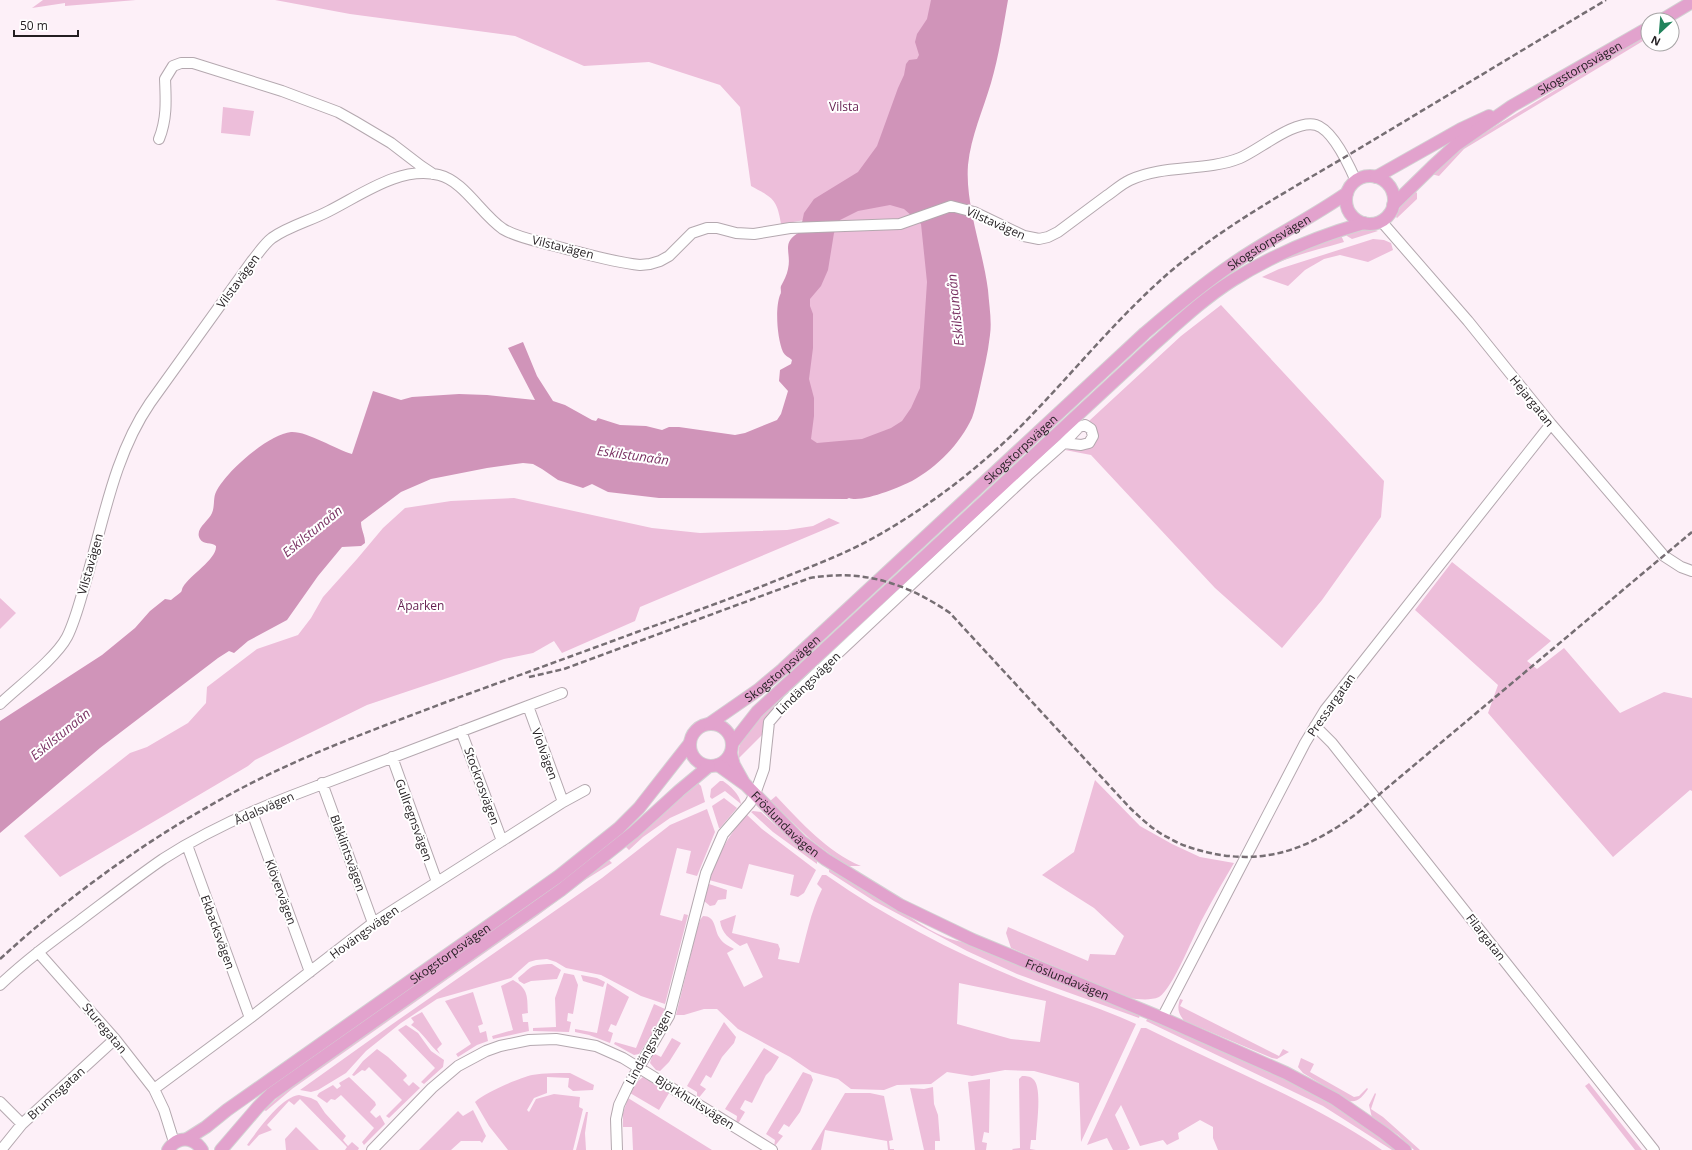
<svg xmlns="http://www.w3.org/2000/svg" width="1692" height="1150" font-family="'Open Sans',sans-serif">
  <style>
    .green { fill: #edbeda; fill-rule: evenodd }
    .water { fill: #d094b9; fill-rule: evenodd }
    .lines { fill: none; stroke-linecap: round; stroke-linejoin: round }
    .minor-casing { stroke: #b4a8af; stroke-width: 12 }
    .major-casing { stroke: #d3d2d3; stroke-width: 14 }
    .minor { stroke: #fff; stroke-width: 10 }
    .major { stroke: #e2a2cd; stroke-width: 12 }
    .rail { stroke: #766e73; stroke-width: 2.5; stroke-dasharray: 6 3; stroke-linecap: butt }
    .labels { text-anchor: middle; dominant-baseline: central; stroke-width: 4; stroke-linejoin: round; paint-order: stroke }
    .street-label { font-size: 12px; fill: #231e21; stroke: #fff }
    .park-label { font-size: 12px; fill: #641e4f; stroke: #fff }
    .water-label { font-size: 13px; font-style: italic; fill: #7b3364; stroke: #fff }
  </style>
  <rect width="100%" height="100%" fill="#fdf0f8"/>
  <path class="green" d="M 43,0 L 136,0 L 65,6 L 65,3 L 32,8 Z
    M 275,0 L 957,0 L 937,401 L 853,472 L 793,429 L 798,318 L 823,217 L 781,224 C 777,199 773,198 751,186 L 740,107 L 720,85 L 649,62 L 584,66 L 515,36 L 350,14 Z
    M 1648,34 L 1648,38 L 1464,149 L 1439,176 L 1431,174 L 1464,146 L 1494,127 Z
    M 223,107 L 254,111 L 250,136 L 221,133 Z
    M 1415,191 L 1417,193 L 1417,199 L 1397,218 L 1396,217 L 1400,207 Z
    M 1371,229 L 1378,231 L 1352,239 L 1347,236 L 1345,232 Z
    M 1340,233 L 1344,242 C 1316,250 1287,257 1261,270 C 1208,297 1165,342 1122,382 C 1087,415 1051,447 1015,480 L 1192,315 L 1247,275 Z
    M 1373,239 L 1384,240 L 1391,243 L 1393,250 L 1368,262 L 1340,255 L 1324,259 L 1305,270 L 1288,286 L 1262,277 L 1279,269 Z
    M 1221,305 L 1384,481 L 1381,517 L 1322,600 L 1282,648 L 1215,588 L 1091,455 L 1065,450 L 1088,448 L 1097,437 L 1096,428 L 1089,421 L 1181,336 Z
    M 514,498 L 652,528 L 700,533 L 787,530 L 813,526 L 829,518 L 840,523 L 640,607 L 635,621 L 562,653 L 554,641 L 533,653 L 504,659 L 367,705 L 255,760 L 248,766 L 60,877 L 24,836 L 130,753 L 147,747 L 188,723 L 206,703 L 207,687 L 257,649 L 298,635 L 311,618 L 323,597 L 357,559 L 383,528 L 405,508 L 451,501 Z
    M 1452,562 L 1551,641 L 1527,661 L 1537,669 L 1564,648 L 1620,713 L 1664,692 L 1692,698 L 1692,791 L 1690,790 L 1613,857 L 1488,713 L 1498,685 L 1415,610 Z
    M 0,598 L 16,613 L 0,629 Z
    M 807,673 L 778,702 L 764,719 L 762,735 L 739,758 C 732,730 787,691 807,673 Z
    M 1095,780 L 1140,826 L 1172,844 L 1200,857 L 1234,863 C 1224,880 1214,897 1205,914 C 1195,931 1173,989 1159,997 C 1150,1001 1137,999 1128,998 L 1011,948 L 1006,933 L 1008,927 L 1088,961 L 1090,954 L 1115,955 L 1124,936 L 1094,908 L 1042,875 L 1074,852 Z
    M 696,781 L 701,786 L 705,802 L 670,818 L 643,837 L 629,850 L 623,844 Z
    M 720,781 L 723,781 C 730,786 740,794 741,804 L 725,791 L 712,799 L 710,797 L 711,789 Z
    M 776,796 C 801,822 827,852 861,866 L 848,866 L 831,855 L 811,840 L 770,801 Z
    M 724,798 L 737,808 L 720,828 L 719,828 L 712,806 Z
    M 707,809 L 715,832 L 697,876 L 686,873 L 691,851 L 677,848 L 660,915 L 682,921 L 684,914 L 688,915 L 665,1004 L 641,996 L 601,975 L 566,968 L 556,962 L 547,959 L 536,960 L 529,962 L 511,978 L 437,999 L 401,1023 L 366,1051 L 346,1073 L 318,1090 L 311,1092 L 300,1090 L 391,1025 L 602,878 L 670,825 Z
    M 753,811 L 761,812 L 792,840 L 817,860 L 817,864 L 773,832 L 751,812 Z
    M 746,814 L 762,829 L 816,870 L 804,893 L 798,897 L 790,895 L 794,875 L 749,864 L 742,889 L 709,880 C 719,851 728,838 746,814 Z
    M 607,858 L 612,863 L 585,880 L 537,916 L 292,1089 L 266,1111 L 264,1110 L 287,1089 Z
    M 829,870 L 832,870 C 853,883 875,895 896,908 C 917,921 940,940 965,942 L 1140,1015 L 1139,1018 L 1017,974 L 967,951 L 874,901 L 829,872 Z
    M 822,875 L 826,875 C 892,921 962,957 1036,986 C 1069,999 1104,1009 1136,1024 L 1081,1142 L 1079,1083 L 1034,1071 L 1005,1070 L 972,1076 L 947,1072 L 931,1084 L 897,1085 L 884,1090 L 851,1089 L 838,1079 L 812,1072 L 790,1057 L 738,1029 L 717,1009 L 704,1009 L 684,1015 L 676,1015 L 696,933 L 700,920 L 703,916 C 716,916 714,929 719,937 C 722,943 729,946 734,949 L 727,953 L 744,987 L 763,977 L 747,943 L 740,946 C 729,938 722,934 720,921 L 736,915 L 732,933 L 778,944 L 780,949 L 778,959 L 799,963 C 806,938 810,913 822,889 L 817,884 ZM 959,983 L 1046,1001 L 1040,1042 L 1011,1039 L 957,1024 Z
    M 709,884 L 727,890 L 726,899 L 718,900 L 715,905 L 710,906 L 704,901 Z
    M 548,964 L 552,964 L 561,970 L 557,979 L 531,981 L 524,984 L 519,981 L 518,978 C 532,967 529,965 548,964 Z
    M 564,973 L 574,975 L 578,985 L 573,1014 L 568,1013 L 567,1021 L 571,1022 L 569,1032 L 533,1031 L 533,1028 L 556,1027 L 555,998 Z
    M 581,975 L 597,978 L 605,982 L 603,987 L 583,981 Z
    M 513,980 C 529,989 527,997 528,1013 L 522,1014 L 523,1022 L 528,1022 L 529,1031 L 493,1039 L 492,1036 L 513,1030 L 501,986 Z
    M 607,983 L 629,997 L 616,1026 L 611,1024 L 608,1031 L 613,1033 L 610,1043 L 589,1035 L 575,1032 L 575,1029 L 597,1033 Z
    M 473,992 L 483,1024 L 478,1026 L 480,1033 L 486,1031 L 488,1041 L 477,1045 L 458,1057 L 456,1054 L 471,1044 L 445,1001 Z
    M 1180,999 L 1183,1000 L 1180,1006 L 1279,1056 L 1283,1049 L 1289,1052 L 1277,1059 L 1272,1058 L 1184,1021 C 1178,1012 1177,1009 1180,999 Z
    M 654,1004 L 665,1009 L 652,1034 L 639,1054 L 634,1055 L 614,1044 L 615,1042 L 636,1048 Z
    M 422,1012 L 442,1044 L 437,1049 L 440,1054 C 429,1045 423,1032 411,1025 L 414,1022 L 411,1018 Z
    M 1148,1018 L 1292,1081 L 1342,1109 L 1397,1150 L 1392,1150 L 1323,1106 L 1146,1021 Z
    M 724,1022 L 736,1037 L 734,1043 L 722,1057 L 711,1078 L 706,1075 L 700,1085 L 706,1089 L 697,1100 L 697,1092 L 687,1086 Z
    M 406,1025 L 418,1033 L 431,1051 L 444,1060 L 443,1067 L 424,1084 L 421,1082 L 435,1068 L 398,1030 Z
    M 1141,1028 L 1146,1028 C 1225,1068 1309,1100 1382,1150 L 1218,1150 L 1213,1138 L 1213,1127 L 1200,1120 L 1178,1133 L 1179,1139 L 1167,1145 L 1163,1140 L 1140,1146 L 1121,1105 L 1115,1115 L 1130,1148 L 1127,1150 L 1113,1150 L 1107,1138 L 1087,1145 Z
    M 672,1038 L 681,1043 L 669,1062 L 660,1071 L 656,1070 L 650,1063 L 653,1053 L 661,1057 Z
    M 764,1048 L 779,1057 L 771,1070 L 766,1075 L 752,1103 L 745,1100 L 740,1109 L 745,1112 L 739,1122 L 736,1124 L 737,1116 L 725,1109 Z
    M 377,1049 L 388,1057 L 406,1074 L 407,1076 L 403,1080 L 409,1086 L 413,1082 L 420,1088 L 389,1118 L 386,1116 L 402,1100 L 369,1067 L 365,1071 L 362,1070 L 354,1076 L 352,1075 L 363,1061 Z
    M 1301,1058 L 1314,1064 L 1310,1072 L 1354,1097 L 1359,1096 L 1367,1088 L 1368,1089 C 1363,1096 1358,1103 1349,1101 L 1303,1073 L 1298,1067 Z
    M 803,1072 L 811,1075 L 813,1080 L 800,1112 L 789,1127 L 784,1124 L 778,1133 L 783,1136 L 774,1147 L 775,1140 L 766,1134 Z
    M 570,1073 L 594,1085 L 593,1090 L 573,1091 L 568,1087 L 569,1078 L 547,1077 L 547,1093 L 534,1098 L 527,1110 L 529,1112 L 536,1099 L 554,1094 L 580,1097 L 579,1107 L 583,1109 L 573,1150 L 508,1150 L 489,1126 L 475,1102 C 484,1093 519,1078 532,1075 C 544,1073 558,1073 570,1073 Z
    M 1022,1076 C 1026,1076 1030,1076 1033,1079 C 1043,1087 1036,1127 1036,1140 L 1031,1140 L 1030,1149 L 1036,1150 L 1013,1150 L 1012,1149 L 1020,1148 L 1019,1079 Z
    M 349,1077 L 375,1102 L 376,1105 L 370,1112 L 376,1118 L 380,1115 L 385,1124 L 364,1145 L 362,1142 L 374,1128 L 341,1095 L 335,1100 L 331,1099 L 327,1103 L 317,1096 L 319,1093 L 333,1085 L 337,1089 L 341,1086 L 339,1083 Z
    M 643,1077 L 669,1093 L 659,1110 L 630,1093 L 638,1081 Z
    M 990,1079 L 989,1133 L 984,1132 L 982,1142 L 987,1143 L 986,1150 L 975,1150 L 968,1082 Z
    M 1589,1083 L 1642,1150 L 1635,1150 L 1585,1086 Z
    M 933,1087 L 934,1104 L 938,1115 L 940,1141 L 935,1141 L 935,1150 L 924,1150 L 910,1088 L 924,1089 Z
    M 845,1093 L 870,1093 L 884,1096 L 893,1140 L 889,1141 L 890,1149 L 894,1149 L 894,1150 L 888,1150 L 887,1141 L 825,1130 L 821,1150 L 811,1150 Z
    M 1375,1093 L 1376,1094 L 1371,1109 L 1383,1117 L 1420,1150 L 1414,1150 L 1398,1135 L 1372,1118 L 1369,1105 Z
    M 299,1095 L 311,1098 L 317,1101 L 325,1113 L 346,1136 L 343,1140 L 348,1146 L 352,1142 L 359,1148 L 358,1150 L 345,1150 L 347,1147 L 300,1099 L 294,1105 L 289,1101 L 267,1125 L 272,1130 L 259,1135 L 249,1146 L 247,1145 C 258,1130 281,1097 299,1095 Z
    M 628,1098 L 712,1150 L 633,1150 L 632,1127 L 623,1127 L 623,1113 Z
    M 473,1110 L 486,1136 L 482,1143 L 480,1141 L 461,1141 L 451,1150 L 419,1150 L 458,1111 L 463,1116 Z
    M 586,1112 L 588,1112 L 585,1133 L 586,1150 L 576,1150 Z
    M 296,1127 L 319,1150 L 286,1150 L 285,1139 Z"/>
  <path class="water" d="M 931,0 L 1008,0 C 1003,28 999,56 991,83 C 983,110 971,136 968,165 C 965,205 983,250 988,290 C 989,304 992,321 990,335 C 988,354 983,373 979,392 C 977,400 975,410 972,418 C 960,444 937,467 912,481 C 900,487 862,503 849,498 L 847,499 L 659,498 L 608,492 L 592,484 L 583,488 L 558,480 L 542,469 L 533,464 L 523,463 L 487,468 L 431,479 L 401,492 L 361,522 C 361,530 365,535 365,543 L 361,546 L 342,547 L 318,576 L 287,620 L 248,641 L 234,653 L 229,651 L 218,658 L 100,748 L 0,833 L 0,721 L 102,655 L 135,628 L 150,611 L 165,599 L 171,600 C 174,597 178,595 181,592 C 182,591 182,588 183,587 C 190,575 217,559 216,546 C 212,542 203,545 200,539 C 194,529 209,521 212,513 C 215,506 213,498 216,492 C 226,471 269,434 291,432 C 307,431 335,449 352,454 L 373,391 L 401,400 L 412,397 L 459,394 L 487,395 L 535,400 L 508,348 L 523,342 L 537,376 L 553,401 L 565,405 L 592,420 L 596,421 L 598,418 L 620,425 L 646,426 L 662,430 L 669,427 L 679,427 L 735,435 L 745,433 L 777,420 L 781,414 L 788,391 L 779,381 L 780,370 L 791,364 L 792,360 C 789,357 785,356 783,352 C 777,338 775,308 780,295 C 782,292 780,289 781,286 C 784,280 787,275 788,269 C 792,252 780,243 800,232 L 804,213 L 814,199 L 858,172 L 877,146 L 898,88 L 904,75 L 906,64 L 909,60 L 917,59 L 919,55 L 915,42 L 917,34 L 927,19 ZM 890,205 L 904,209 L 921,224 L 927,282 L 920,388 L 911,408 L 902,421 L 891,428 L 862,439 L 817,443 L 811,439 L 814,416 L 814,398 L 809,379 L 813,348 L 813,314 L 810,306 L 810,299 L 821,286 L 828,270 L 834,233 L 840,220 L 858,211 Z"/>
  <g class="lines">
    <g class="minor-casing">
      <path id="minor" d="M 159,139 C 167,119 166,101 165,79 L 173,66 L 181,63 L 193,63 L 282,91 L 338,112 L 354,121 L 391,143 L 421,166 L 433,174
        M 1381,221 L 1468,321 L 1551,424 L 1664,556 L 1681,567 L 1692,571
        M 0,704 C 18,687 56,658 67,637 C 76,619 81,597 87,577 C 104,518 115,454 150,403 L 252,261 C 258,254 264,244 272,238 C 289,226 310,221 329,211 C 361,195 401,165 439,175 C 464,181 481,214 503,229 C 518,238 538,241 555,246 C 583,253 611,262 640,265 L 650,264 L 660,261 L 669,256 L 692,233 L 707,228 L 717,228 L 736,233 L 754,234 L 790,228 L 900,224 L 951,206 L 974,212 L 1024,236 L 1039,239 L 1048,237 L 1058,232 C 1074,220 1089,209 1105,197 C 1113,192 1121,184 1130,180 C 1164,164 1205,172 1240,158 C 1259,150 1295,119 1316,125 C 1333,130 1349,165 1356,181
        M 528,706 L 563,802
        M 1315,726 L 1332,743 L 1654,1150
        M 461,731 L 502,841
        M 392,757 L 437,882
        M 322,783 L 373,923
        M 252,812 L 310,972
        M 187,845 L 250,1018
        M 38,952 L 115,1039 L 154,1089 L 164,1110 L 174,1142
        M 0,985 C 24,962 51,942 78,922 C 106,901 134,879 163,859 C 202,834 247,813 291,796 L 562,693
        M 1162,1018 L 1305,743 L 1325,710 L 1551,424
        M 154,1089 L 250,1018 L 373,923 L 563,802 L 585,790
        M 0,1102 L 22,1124
        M 1,1150 L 22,1124 L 115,1039
        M 372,1150 L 432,1088 L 458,1066 L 486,1051 L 500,1046 L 529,1040 L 556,1039 L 596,1046 L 623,1058 L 772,1150
        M 617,1150 L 616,1119 L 619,1105 L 628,1086 L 669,1016 L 706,873 L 723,834 L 750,803 L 755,794 L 764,769 L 769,722 L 787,701 L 1028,475 L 1064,443 L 1079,427 L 1085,425 L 1091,429 L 1093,436 L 1089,443 L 1081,445 L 1064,443"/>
    </g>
    <g class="major-casing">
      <g id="major">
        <path d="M 1662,20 L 1692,2"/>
        <circle cx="1370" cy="200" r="24"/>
        <path d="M 1376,177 L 1461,129 L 1489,116"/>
        <path id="s1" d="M 1393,205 L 1432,167 L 1456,145 L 1512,106 L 1648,28"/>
        <circle cx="711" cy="745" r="21"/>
        <path id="s2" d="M 709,724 L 758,690 L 783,669 L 1145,333 C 1173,309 1200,286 1231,265 C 1268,239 1310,219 1347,193"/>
        <path d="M 732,744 L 757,712 L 1152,346 C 1178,323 1203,299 1233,280 C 1273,255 1318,236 1364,223"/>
        <path d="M 731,754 L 734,765 L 744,783"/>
        <path id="s3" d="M 718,765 L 746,785 L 801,841 L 825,859 L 900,905 L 973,940 L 1162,1018 L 1286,1073 L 1335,1099 L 1384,1133 L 1405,1150"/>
        <path id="s4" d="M 187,1139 L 206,1127 L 227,1110 L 559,876 L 619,828 L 639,808 L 690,743"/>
        <path d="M 168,1150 C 177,1136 193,1136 202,1150"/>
        <path d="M 221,1150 L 258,1107 L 271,1094 L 561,890 L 634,832 L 679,791 L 709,766"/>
      </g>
    </g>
    <use href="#minor" class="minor"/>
    <use href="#major" class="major"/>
    <path class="rail" d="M 529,677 L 564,669 L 810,578 C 863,569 906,583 950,613 L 1130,808 C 1142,819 1154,831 1169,838 C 1184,847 1203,852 1221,855 C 1274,863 1314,845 1356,814 L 1692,532
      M 0,959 C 72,893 153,835 240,789 C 304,755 373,730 441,704 C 506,680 572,656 637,632 C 685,615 733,598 780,579 C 812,566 845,554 875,537 C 925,509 971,474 1012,435 C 1066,382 1113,321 1171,271 C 1224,226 1286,192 1345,157 C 1432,105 1519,52 1606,0"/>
  </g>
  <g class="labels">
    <g class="street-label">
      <text stroke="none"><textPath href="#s1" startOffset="233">Skogstorpsvägen</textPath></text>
      <text transform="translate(996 223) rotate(24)">Vilstavägen</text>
      <text stroke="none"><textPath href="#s2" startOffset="740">Skogstorpsvägen</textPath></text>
      <text transform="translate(563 247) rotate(14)">Vilstavägen</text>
      <text transform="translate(238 281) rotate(-54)">Vilstavägen</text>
      <text transform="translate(1532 401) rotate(51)">Hejargatan</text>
      <text stroke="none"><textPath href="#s2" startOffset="416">Skogstorpsvägen</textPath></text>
      <text transform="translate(90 564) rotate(-74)">Vilstavägen</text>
      <text stroke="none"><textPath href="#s2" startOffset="92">Skogstorpsvägen</textPath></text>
      <text transform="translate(808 683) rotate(-44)">Lindängsvägen</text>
      <text transform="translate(1331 705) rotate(-55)">Pressargatan</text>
      <text transform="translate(545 754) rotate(70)">Violvägen</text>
      <text transform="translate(482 786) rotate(70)">Stockrosvägen</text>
      <text transform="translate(264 808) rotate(-24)">Ådalsvägen</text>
      <text transform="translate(414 820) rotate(70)">Gullregnsvägen</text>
      <text stroke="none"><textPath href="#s3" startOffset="90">Fröslundavägen</textPath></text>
      <text transform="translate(348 853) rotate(70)">Blåklintsvägen</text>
      <text transform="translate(281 892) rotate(70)">Klövervägen</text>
      <text transform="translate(218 932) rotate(70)">Ekbacksvägen</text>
      <text transform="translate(364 932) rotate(-36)">Hovängsvägen</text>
      <text transform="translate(1486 937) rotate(52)">Filargatan</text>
      <text stroke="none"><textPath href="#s4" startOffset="322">Skogstorpsvägen</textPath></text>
      <text stroke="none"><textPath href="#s3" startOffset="414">Fröslundavägen</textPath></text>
      <text transform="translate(105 1028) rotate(50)">Sturegatan</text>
      <text transform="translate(649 1047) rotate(-61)">Lindängsvägen</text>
      <text transform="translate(56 1093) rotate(-42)">Brunnsgatan</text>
      <text transform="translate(695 1102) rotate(32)">Björkhultsvägen</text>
    </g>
    <g class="park-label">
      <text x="844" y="106">Vilsta</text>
      <text x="421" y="605">Åparken</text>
    </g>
    <g class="water-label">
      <text transform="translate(955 310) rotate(-96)">Eskilstunaån</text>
      <text transform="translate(633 455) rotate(8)">Eskilstunaån</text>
      <text transform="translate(312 531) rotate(-39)">Eskilstunaån</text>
      <text transform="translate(60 734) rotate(-39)">Eskilstunaån</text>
    </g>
  </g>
  <g transform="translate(1660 32) rotate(206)"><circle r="19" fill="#ffffff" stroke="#a7a5a6"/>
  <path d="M0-3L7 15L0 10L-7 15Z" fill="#21835c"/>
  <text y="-6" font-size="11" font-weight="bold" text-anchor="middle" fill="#231e21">N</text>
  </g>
  <path d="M14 30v6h64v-6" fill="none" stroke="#231e21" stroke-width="2"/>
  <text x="20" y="30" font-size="12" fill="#231e21" stroke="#ffffff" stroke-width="3" paint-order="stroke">50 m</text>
</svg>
